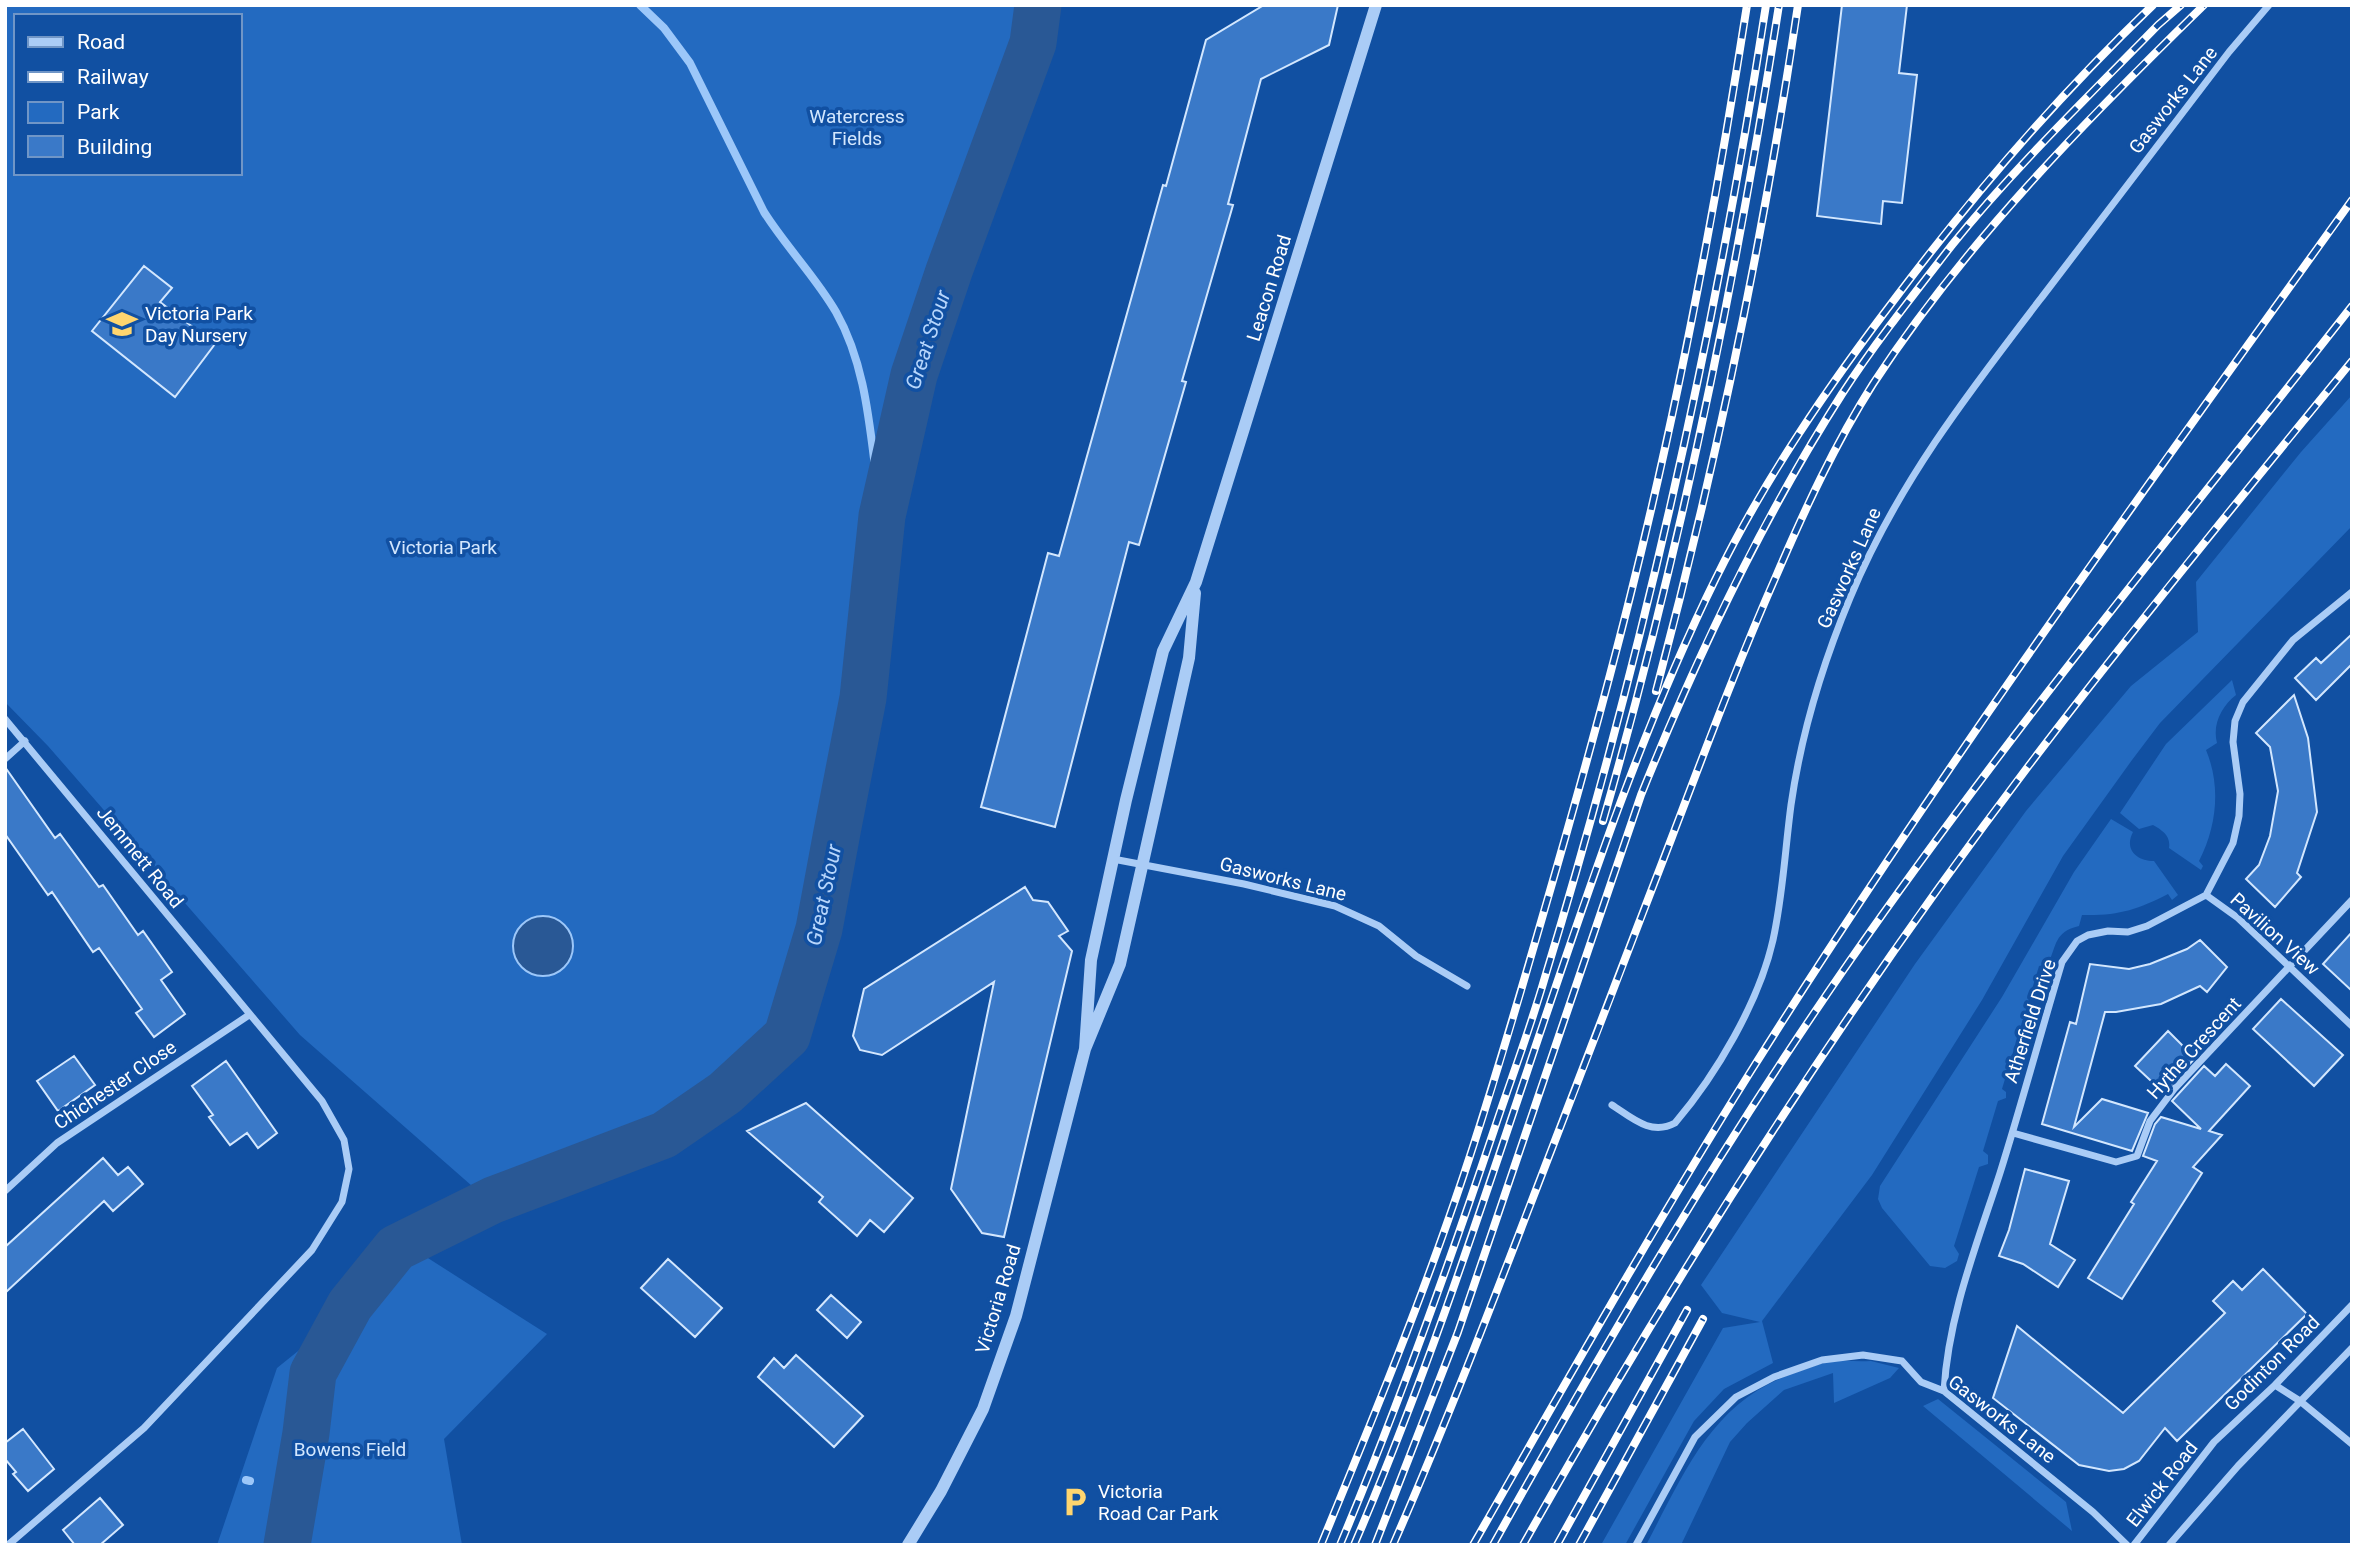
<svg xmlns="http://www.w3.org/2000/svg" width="2357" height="1550" font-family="Roboto,sans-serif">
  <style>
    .green { fill: #236ac0; fill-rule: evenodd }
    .water { fill: #295895; stroke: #9cc7f9; stroke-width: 2 }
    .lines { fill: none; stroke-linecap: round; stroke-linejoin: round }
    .stream { stroke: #9cc7f9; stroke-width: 8 }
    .river { stroke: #295895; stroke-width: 47 }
    .building { fill: #3a79c8; stroke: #d3e7fe; stroke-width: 2 }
    .minor { stroke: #aaccf6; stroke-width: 7 }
    .tertiary { stroke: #aaccf6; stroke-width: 12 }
    .rail-casing { stroke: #fff; stroke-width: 8 }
    .rail { stroke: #1150a2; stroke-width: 5; stroke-dasharray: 16; stroke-linecap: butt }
    .labels { text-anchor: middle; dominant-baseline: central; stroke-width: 7; stroke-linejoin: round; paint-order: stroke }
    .street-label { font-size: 19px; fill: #fff; stroke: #1150a2 }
    .park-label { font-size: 19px; fill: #d3e7fe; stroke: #1150a2 }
    .poi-label { font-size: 19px; fill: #fff; stroke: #1150a2; text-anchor: start }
    .water-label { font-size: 21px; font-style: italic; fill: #b7d6fc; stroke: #1150a2 }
  </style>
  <rect width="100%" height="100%" fill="#1150a2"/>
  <path class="green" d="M 5,5 L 1023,5 C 1001,113 950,212 913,315 C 898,360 891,409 882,455 L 874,468 L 866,597 L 859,643 L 828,810 L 790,988 L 778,1025 L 762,1046 L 716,1083 L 656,1124 L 480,1193 L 300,1035 L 48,746 L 5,702 ZM 16,16 L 240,16 L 240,173 L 16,173 Z
    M 2352,395 L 2352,526 L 2160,723 L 2132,760 L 2063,856 L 1982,1000 L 1872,1175 L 1762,1321 L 1773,1363 L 1724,1389 L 1694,1421 L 1625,1545 L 1601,1545 L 1723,1328 L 1760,1322 L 1722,1313 L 1701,1285 L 1915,964 L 2026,811 L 2131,686 L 2198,632 L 2196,582 L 2301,452 Z
    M 2232,680 L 2236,695 C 2222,706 2212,724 2217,743 L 2206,750 C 2221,786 2217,826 2199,861 L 2203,866 L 2201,870 L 2169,848 C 2171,836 2162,830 2153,825 L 2139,829 L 2120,813 L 2166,744 Z
    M 2111,819 L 2133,832 C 2124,849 2136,861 2154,861 L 2178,895 L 2172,900 L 2168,894 C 2137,910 2117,916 2082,915 L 2079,926 C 2054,932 2057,945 2048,964 L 2039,966 L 2002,1089 L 2006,1092 L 2006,1098 L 1998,1101 L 1983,1151 L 1988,1155 L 1988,1164 L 1979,1167 L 1954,1246 L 1959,1254 L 1957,1261 L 1945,1268 L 1930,1266 L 1882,1208 L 1878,1199 L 1880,1186 L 2002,997 L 2074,872 Z
    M 420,1253 L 547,1334 L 444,1439 L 462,1545 L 217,1545 L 277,1368 Z
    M 1871,1361 L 1899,1368 L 1890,1378 L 1834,1403 L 1833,1373 L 1784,1390 L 1747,1423 L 1730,1442 L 1681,1545 L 1646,1545 C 1685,1472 1712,1400 1797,1372 C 1807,1369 1818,1364 1828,1362 C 1842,1360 1857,1362 1871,1361 Z
    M 1938,1399 L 2066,1502 L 2072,1531 L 1923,1406 Z"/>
  <path class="water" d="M513 946a30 30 0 1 1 60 0a30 30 0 1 1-60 0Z"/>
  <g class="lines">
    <path class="stream" d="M 640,5 L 664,28 L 690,63 L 764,212 C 786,247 815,276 836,312 C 871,374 870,448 882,516
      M 246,1480 L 250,1481
      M 285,1486 L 298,1487"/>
    <path class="river" d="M 287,1545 L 306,1433 L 313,1373 L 350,1305 L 396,1248 L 493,1200 L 664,1135 L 725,1093 L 787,1036 L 819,929 L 837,832 L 863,698 L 882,516 L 914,375 L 949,271 L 1033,43 L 1038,5"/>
  </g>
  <path class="building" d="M 1264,5 L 1338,5 L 1329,45 L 1261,79 L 1228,204 L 1233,205 L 1182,381 L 1186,382 L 1139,545 L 1129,542 L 1055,827 L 981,807 L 1048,553 L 1059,556 L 1163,185 L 1166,186 L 1206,40 Z
    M 1842,5 L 1907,5 L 1899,73 L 1917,75 L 1902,203 L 1883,201 L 1881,224 L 1817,216 Z
    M 144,266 L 172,288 L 160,302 L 215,344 L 175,397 L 92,331 Z
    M 2352,634 L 2352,664 L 2316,700 L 2295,678 L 2316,658 L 2321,663 Z
    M 2294,695 L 2308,738 L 2317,812 L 2297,873 L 2301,877 L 2275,907 L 2246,879 L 2259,865 L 2270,836 L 2278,791 L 2270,747 L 2256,733 Z
    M 5,767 L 55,838 L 60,834 L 99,887 L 103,885 L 138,935 L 143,931 L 172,972 L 161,980 L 185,1014 L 154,1037 L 136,1013 L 142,1009 L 99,948 L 93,952 L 52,892 L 48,895 L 5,834 Z
    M 1025,887 L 1033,900 L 1048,902 L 1068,931 L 1059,936 L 1072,951 L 1004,1237 L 982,1233 L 951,1189 L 994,982 L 882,1055 L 860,1050 L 853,1036 L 864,989 Z
    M 2352,932 L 2352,991 L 2323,964 Z
    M 2200,940 L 2227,967 L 2207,992 L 2200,986 L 2161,1004 L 2116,1012 L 2105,1012 L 2074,1127 L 2102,1099 L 2148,1113 L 2132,1151 L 2042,1124 L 2070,1022 L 2076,1024 L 2090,964 L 2129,969 L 2150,964 L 2187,949 Z
    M 2281,999 L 2343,1055 L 2314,1086 L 2253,1029 Z
    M 2168,1031 L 2195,1058 L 2164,1093 L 2135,1066 Z
    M 74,1056 L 95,1085 L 58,1111 L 37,1081 Z
    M 226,1061 L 277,1133 L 258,1148 L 247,1133 L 230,1145 L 209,1117 L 213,1115 L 192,1086 Z
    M 2226,1064 L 2250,1086 L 2209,1131 L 2222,1135 L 2193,1167 L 2202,1173 L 2122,1299 L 2088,1278 L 2134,1204 L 2131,1202 L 2157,1161 L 2143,1156 L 2155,1124 L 2161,1117 L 2201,1129 L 2172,1101 L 2204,1066 L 2215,1076 Z
    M 806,1103 L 913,1198 L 884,1232 L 870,1220 L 857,1236 L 819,1202 L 823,1197 L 747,1131 Z
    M 103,1158 L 118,1175 L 128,1167 L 143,1184 L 113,1211 L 104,1201 L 5,1293 L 5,1247 Z
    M 2025,1169 L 2069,1181 L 2050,1244 L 2075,1260 L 2058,1287 L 2023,1264 L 1999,1256 L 2009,1230 Z
    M 668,1259 L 722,1308 L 695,1337 L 641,1288 Z
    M 2263,1269 L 2307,1314 L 2177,1441 L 2165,1428 L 2139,1461 L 2124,1469 L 2109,1471 L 2079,1465 L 1993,1398 L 2017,1326 L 2123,1413 L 2225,1313 L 2213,1301 L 2233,1281 L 2242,1290 Z
    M 831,1295 L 861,1322 L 847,1338 L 817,1310 Z
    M 796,1355 L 863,1416 L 834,1447 L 758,1377 L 774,1358 L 784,1368 Z
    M 23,1429 L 54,1469 L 28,1491 L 13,1474 L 16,1472 L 5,1459 L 5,1443 Z
    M 100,1498 L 123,1525 L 100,1545 L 75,1545 L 63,1530 Z"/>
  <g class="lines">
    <path class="minor" d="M 5,719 L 322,1101 L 344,1140 L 349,1169 L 342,1202 L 312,1250 L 144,1428 L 8,1545
      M 5,759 L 25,741
      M 1113,859 L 1244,884 L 1335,906 L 1379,926 L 1416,956 L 1467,986
      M 2206,895 L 2238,918 L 2352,1026
      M 1612,1105 C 1632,1118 1651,1136 1675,1123 C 1716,1075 1759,1002 1773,940 C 1783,895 1785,850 1791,805 C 1801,735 1823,663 1850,598 C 1896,486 1968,393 2042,297 C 2104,215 2167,134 2229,52 L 2269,5
      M 2013,1133 L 2116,1162 L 2137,1156 L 2150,1121 L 2175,1088 L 2352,900
      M 5,1191 L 57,1143 L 249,1015
      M 2275,1385 L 2300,1401 L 2352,1444
      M 1944,1391 C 1948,1316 1977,1244 2000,1173 C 2022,1103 2041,1032 2062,962 L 2077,941 L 2088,935 L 2108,931 L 2128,932 L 2147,926 L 2206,895 L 2233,843 L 2239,816 L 2240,794 L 2233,742 L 2235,721 L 2243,702 L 2293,640 L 2352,592
      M 1636,1545 L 1695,1437 L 1736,1397 L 1774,1377 L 1822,1360 L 1863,1355 L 1902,1361 L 1921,1382 L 1944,1391 L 2093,1512 L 2127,1545
      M 2134,1545 L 2214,1442 L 2275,1385 L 2352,1305
      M 2169,1545 L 2238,1466 L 2352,1348"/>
    <path class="tertiary" d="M 1085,1049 L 1091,960 L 1126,800 L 1163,651 L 1196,582 L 1376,5
      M 908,1545 L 941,1491 L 983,1409 L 1016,1316 L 1085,1049 L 1120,964 L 1189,658 L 1195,593"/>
    <g class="rail-casing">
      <path id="rail" d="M 1656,691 C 1716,465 1764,236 1798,5
        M 1603,821 C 1680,553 1736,280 1779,5
        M 1321,1545 C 1371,1423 1421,1302 1463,1177 C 1493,1088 1519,998 1545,908 C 1575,805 1604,701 1630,597 C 1679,402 1716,204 1747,5
        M 1340,1545 C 1397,1409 1447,1270 1494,1130 C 1511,1079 1530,1029 1545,977 C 1642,659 1715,334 1766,5
        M 1354,1545 C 1425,1380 1481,1209 1538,1039 C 1591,882 1643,726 1716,578 C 1765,478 1829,385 1897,296 C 1976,191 2058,96 2153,5
        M 1375,1545 L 1458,1332 L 1641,795 C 1697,656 1761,521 1842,394 C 1875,343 1914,294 1952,245 C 2015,167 2088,97 2158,25 L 2181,5
        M 1393,1545 C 1450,1415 1500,1283 1551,1151 C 1592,1046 1632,941 1672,837 C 1706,748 1739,660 1777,574 C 1805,509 1835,444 1873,384 C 1965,243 2084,122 2204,5
        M 1473,1545 C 1564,1386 1654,1226 1751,1071 C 1939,772 2146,487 2352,200
        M 1493,1545 C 1604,1346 1719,1149 1849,962 C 2006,736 2182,523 2352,306
        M 1523,1545 C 1682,1262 1858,987 2056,730 C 2152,605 2252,484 2352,361
        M 1557,1545 L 1687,1310
        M 1579,1545 L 1703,1319"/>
    </g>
    <use href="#rail" class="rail"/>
  </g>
  <defs>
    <g id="school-bare" transform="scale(2.415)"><path d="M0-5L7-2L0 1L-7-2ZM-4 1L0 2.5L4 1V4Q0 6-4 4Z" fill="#ffd56f" stroke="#1150a2" stroke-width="2.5" paint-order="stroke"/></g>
    <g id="parking-bare" transform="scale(2.415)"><path d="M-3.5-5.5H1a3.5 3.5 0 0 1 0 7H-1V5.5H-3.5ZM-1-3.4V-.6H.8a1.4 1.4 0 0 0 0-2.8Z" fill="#ffd56f" stroke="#1150a2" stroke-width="2.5" paint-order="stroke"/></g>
  </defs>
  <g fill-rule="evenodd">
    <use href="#school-bare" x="122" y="324"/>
    <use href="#parking-bare" x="1075" y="1502"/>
  </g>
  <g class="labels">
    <g class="street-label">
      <text transform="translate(2173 100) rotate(-52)">Gasworks Lane</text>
      <text transform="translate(1269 288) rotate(-73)">Leacon Road</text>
      <text transform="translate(1849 568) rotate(-66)">Gasworks Lane</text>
      <text transform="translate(140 857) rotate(51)">Jemmett Road</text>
      <text transform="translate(1283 879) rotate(14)">Gasworks Lane</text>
      <text transform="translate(2275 934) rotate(42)">Pavilion View</text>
      <text transform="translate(2030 1021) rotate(-72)">Atherfield Drive</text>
      <text transform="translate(2194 1048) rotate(-48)">Hythe Crescent</text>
      <text transform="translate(115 1085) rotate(-34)">Chichester Close</text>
      <text transform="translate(998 1299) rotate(-73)">Victoria Road</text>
      <text transform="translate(2272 1363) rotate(-45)">Godinton Road</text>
      <text transform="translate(2002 1419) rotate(38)">Gasworks Lane</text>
      <text transform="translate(2162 1484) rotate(-52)">Elwick Road</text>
    </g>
    <g class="park-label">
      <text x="857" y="116">Watercress<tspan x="857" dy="22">Fields</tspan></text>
      <text x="443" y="547">Victoria Park</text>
      <text x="350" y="1449">Bowens Field</text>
    </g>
    <g class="poi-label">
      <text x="145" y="313">Victoria Park<tspan x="145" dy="22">Day Nursery</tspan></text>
      <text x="1098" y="1491">Victoria<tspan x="1098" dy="22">Road Car Park</tspan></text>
    </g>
    <g class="water-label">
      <text transform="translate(928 340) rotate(-72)">Great Stour</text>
      <text transform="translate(824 895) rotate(-78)">Great Stour</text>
    </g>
  </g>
  <rect width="2357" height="1550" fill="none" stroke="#ffffff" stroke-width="14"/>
  <rect x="14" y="14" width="228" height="161" fill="#1150a2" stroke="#7096c7" stroke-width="2"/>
  <rect x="28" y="37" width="35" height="10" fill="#aaccf6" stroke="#7096c7" stroke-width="2"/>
  <text x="77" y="49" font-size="21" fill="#ffffff">Road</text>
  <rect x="28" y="72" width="35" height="10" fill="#ffffff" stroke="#7096c7" stroke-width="2"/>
  <text x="77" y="84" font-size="21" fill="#ffffff">Railway</text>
  <rect x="28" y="102" width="35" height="21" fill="#236ac0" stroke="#7096c7" stroke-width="2"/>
  <text x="77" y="119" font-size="21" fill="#ffffff">Park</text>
  <rect x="28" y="136" width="35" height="21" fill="#3a79c8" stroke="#7096c7" stroke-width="2"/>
  <text x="77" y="154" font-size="21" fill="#ffffff">Building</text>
</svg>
